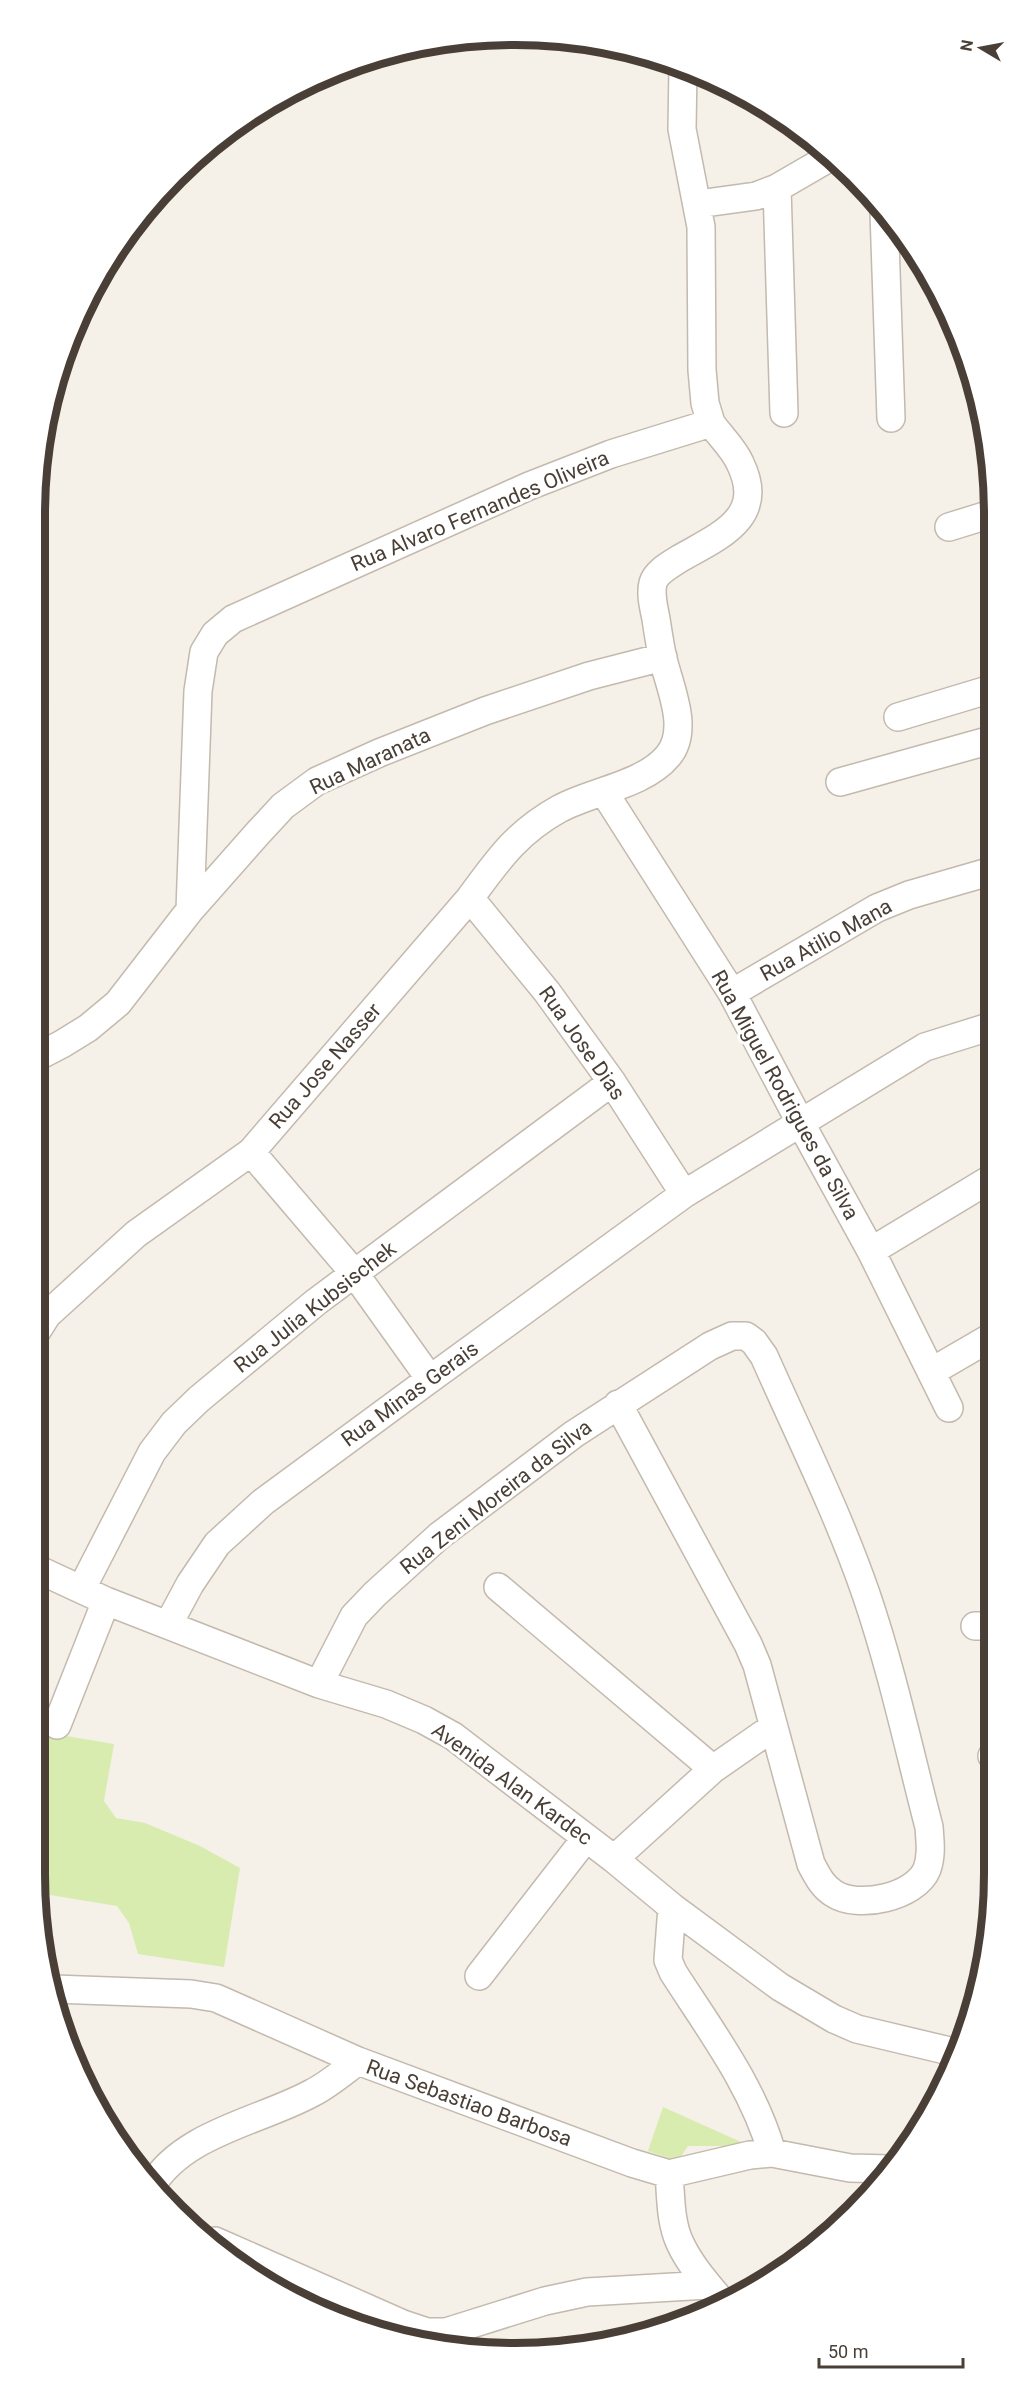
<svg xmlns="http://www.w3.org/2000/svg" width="1029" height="2388" font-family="Roboto,sans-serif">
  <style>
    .green { fill: #d8ecaf }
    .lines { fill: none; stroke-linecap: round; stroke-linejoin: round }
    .minor-casing { stroke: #c4b9ad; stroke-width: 30 }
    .minor { stroke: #fff; stroke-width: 27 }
    .labels { text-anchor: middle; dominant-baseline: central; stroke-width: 6; stroke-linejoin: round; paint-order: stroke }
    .street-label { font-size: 21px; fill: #493f36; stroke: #fff }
    .rim { fill: none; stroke: #493f36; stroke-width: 8 }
  </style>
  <rect width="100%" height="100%" fill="#f5f0e8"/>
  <path class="green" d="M 42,1732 L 114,1744 L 104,1801 L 116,1818 L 145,1823 L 200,1846 L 240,1868 L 224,1967 L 138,1954 L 129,1923 L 117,1906 L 38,1893 L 35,1873 L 35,1735 Z
    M 663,2107 L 750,2146 L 688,2146 L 678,2161 L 648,2151 Z"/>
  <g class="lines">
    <g class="minor-casing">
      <path id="minor" d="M 683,67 L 682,129 L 701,227 L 702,370 L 705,403 L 711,423
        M 777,188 L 784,413
        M 698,204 L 756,196 L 777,188 L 827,159
        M 884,212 L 891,418
        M 949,527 L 991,514
        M 898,717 L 991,689
        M 840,782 L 991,740
        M 604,792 L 732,993 L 800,1122 L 871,1251 L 949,1408
        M 470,898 L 547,992 L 612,1082 L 684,1194
        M 732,993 L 877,908 L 909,895 L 992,871
        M 35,1058 L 62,1044 L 88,1028 L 118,1003 L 190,910 L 258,833 L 283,806 L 317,781 L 379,753 L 485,711 L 589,676 L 663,657
        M 251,1152 L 355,1274 L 430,1379
        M 871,1251 L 992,1178
        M 35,1334 L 47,1315 L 136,1234 L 251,1152 L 470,898 C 498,860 516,833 559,809 C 592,791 644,785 668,756 C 690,730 670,688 663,659 C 660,646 658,632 656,619 C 654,608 650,595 653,583 C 656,572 670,565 679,559 C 719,536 767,518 740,463 C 734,449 720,436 711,423 L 611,454 L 529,486 L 233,619 L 215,634 L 204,652 L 198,691 L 190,910
        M 931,1372 L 993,1336
        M 35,1568 L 106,1601 L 319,1684 L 386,1704 L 424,1720 L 453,1736 L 614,1859 L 672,1907 L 780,1987 L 834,2019 L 857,2029 L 958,2053
        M 498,1587 L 713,1769
        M 82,1588 L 152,1452 L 174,1423 L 199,1399 L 316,1302 L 612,1082
        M 168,1625 L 190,1584 L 217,1544 L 263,1502 L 430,1379 L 684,1194 L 925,1047 L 992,1026
        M 975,1626 L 994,1626
        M 319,1684 L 354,1616 L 375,1594 L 439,1536 L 574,1434 L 710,1346 L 732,1336 L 746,1336 L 754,1342 L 764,1356 C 799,1435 838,1513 866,1594 C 892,1670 909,1750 929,1827 C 930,1841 932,1855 927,1869 C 916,1897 857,1910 833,1893 C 822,1886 817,1875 811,1864 L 757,1665 L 748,1644 L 618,1404
        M 57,1725 L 106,1601
        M 992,1756 L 994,1756
        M 614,1859 L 713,1769 L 772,1728
        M 672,1907 L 668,1960 L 673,1972 C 710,2030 753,2086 772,2153
        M 479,1976 L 586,1838
        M 54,1989 L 191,1994 L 216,1998 L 358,2061 L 632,2163 L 669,2174 L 750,2155 L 772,2153 L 850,2168 L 890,2169
        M 669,2174 C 671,2196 670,2222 680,2243 C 690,2265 708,2285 723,2303
        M 151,2187 C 182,2133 261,2121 312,2093 C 328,2085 343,2072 358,2061
        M 215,2241 L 403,2324 L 427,2332 L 446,2332 L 545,2301 L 587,2292 L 708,2285"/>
    </g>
    <use href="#minor" class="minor"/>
  </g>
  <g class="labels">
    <g class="street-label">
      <text transform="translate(480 511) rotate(-23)">Rua Alvaro Fernandes Oliveira</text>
      <text transform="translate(370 761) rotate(-25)">Rua Maranata</text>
      <text transform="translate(826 940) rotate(-29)">Rua Atilio Mana</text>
      <text transform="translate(582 1043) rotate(55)">Rua Jose Dias</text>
      <text transform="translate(325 1066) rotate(-49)">Rua Jose Nasser</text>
      <text transform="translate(785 1095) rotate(61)">Rua Miguel Rodrigues da Silva</text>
      <text transform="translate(315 1307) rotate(-38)">Rua Julia Kubsischek</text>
      <text transform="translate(410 1394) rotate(-36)">Rua Minas Gerais</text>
      <text transform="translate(496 1497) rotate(-38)">Rua Zeni Moreira da Silva</text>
      <text transform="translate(512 1784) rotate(36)">Avenida Alan Kardec</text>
      <text transform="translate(469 2103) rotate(20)">Rua Sebastiao Barbosa</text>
    </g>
  </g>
  <path d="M0 0H1029V2388H0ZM514 45H515A469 469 0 0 1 984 514V1874A469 469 0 0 1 515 2343H514A469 469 0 0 1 45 1874V514A469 469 0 0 1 514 45Z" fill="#fff" fill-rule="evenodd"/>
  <path class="rim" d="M514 45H515A469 469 0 0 1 984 514V1874A469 469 0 0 1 515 2343H514A469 469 0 0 1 45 1874V514A469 469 0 0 1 514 45Z"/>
  <g transform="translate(981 48) rotate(280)" stroke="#ffffff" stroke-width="4.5" paint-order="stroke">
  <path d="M0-4.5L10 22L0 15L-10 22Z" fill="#493f36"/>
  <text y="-9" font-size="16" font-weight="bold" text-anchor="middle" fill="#493f36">N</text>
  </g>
  <path d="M819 2358v9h144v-9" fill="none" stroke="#493f36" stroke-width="3"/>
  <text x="828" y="2358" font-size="18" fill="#493f36" stroke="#ffffff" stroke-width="4.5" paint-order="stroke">50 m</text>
</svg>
